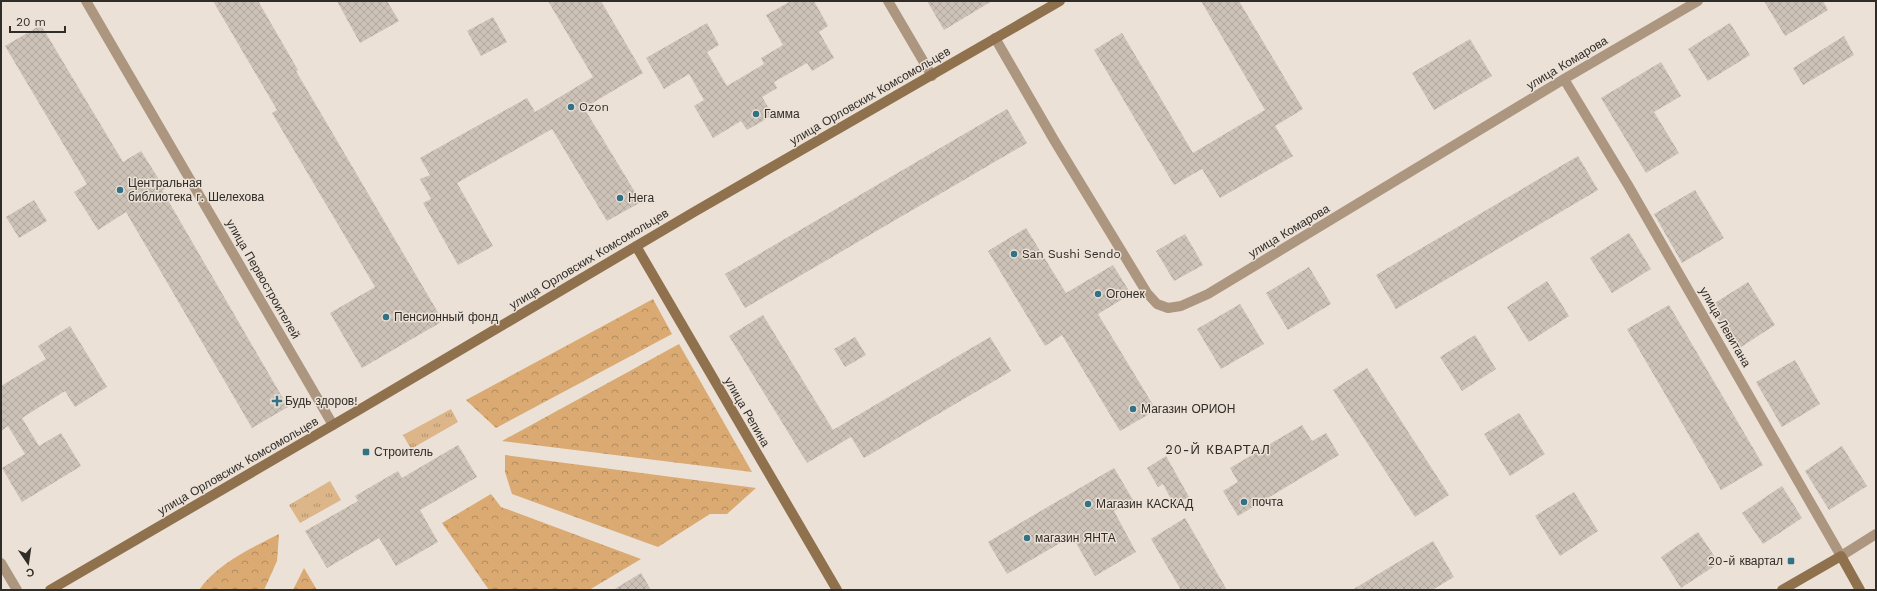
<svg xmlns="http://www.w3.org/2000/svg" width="1877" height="591" font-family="'Work Sans',sans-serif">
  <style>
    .grass { fill: url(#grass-tufts) }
    .forest { fill: url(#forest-crowns) }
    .building { fill: url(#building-cross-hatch) }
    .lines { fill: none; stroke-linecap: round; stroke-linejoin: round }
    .street { stroke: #ac967f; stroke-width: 10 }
    .secondary { stroke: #90714e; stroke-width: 10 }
    .poi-dot { fill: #317285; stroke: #ebe1d6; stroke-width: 1.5 }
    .labels { text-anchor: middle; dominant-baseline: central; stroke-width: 3; stroke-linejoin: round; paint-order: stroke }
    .street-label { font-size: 12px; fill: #302c28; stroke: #ebe1d6 }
    .poi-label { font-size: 12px; fill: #302c28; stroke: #ebe1d6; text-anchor: start }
    .neighbourhood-label { font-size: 13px; letter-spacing: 1px; fill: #302c28; stroke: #ebe1d6 }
  </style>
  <defs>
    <pattern id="grass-tufts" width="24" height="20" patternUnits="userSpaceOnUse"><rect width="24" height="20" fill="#dcb589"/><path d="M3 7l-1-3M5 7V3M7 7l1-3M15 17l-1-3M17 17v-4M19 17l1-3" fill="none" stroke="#b39370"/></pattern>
    <pattern id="forest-crowns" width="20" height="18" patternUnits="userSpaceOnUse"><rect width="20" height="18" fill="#daaa72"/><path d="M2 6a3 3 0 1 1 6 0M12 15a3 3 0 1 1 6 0" fill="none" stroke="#b18b5e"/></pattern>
    <pattern id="building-cross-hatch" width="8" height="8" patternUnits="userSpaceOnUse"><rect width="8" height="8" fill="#ccc2b7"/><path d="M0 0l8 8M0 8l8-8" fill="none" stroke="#b0a79d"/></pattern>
  </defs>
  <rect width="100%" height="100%" fill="#ebe1d6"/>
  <path class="grass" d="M 451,409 L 458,422 L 411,449 L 403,435 Z
    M 330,481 L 341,500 L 300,523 L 289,505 Z"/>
  <path class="forest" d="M 653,299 L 672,334 L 496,428 L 466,400 Z
    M 679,344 L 752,472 L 502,441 Z
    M 505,455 L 756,488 L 727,514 L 710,514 L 658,547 L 512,494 L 505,472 Z
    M 491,494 L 501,507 L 641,559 L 589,590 L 489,590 L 442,523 Z
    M 279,534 L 277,561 L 264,590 L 199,590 C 218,563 250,549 279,534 Z
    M 304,568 L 317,590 L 293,590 Z"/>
  <path class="building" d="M 213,1 L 258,1 L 298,70 L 296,71 L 443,321 L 362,368 L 330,313 L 375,287 L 272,113 L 277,110 Z
    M 337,1 L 387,1 L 399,21 L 360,43 Z
    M 548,1 L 601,1 L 643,73 L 584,108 L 641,202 L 607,221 L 552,129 L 457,183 L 493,246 L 458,265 L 423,203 L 431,199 L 420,179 L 430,175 L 420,158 L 527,98 L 535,112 L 593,77 Z
    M 791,1 L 814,1 L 828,26 L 819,32 L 834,58 L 812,71 L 807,63 L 774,82 L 777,88 L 762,97 L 773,115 L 747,130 L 741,121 L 713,138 L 694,106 L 704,100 L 689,74 L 664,89 L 646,58 L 707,23 L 719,45 L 707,52 L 727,86 L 764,64 L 761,58 L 783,45 L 766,15 Z
    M 927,1 L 992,1 L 944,30 Z
    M 1201,1 L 1239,1 L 1303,109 L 1275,126 L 1293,156 L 1220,198 L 1202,169 L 1174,185 L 1094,50 L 1122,33 L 1193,153 L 1265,110 Z
    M 1764,1 L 1823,1 L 1828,10 L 1785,36 Z
    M 493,17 L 507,42 L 481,56 L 467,31 Z
    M 1730,23 L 1750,55 L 1708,81 L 1688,49 Z
    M 41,25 L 123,162 L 141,151 L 165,189 L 162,190 L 288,407 L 252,428 L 126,212 L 98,230 L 74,192 L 87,184 L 5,46 Z
    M 1844,36 L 1854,55 L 1803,85 L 1793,68 Z
    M 1470,39 L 1492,76 L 1434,110 L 1412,73 Z
    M 1661,62 L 1681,96 L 1654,112 L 1679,153 L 1646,173 L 1601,98 Z
    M 1007,109 L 1027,143 L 745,308 L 725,274 Z
    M 1578,156 L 1598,190 L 1396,309 L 1376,275 Z
    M 1695,190 L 1724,238 L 1682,263 L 1654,214 Z
    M 34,200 L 47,221 L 19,238 L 6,217 Z
    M 1026,228 L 1066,293 L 1113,265 L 1131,294 L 1098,314 L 1156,410 L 1120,431 L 1062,335 L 1045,346 L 988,251 Z
    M 1629,233 L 1651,269 L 1612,293 L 1590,258 Z
    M 1185,234 L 1203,265 L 1174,281 L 1156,251 Z
    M 1309,267 L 1331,304 L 1288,330 L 1266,293 Z
    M 1547,281 L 1569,316 L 1529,342 L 1507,307 Z
    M 1748,282 L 1775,325 L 1738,349 L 1710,306 Z
    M 1240,304 L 1264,344 L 1221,369 L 1197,329 Z
    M 1669,305 L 1763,465 L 1721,490 L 1627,329 Z
    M 763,315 L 833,430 L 990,337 L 1011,371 L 864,458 L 851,437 L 807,463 L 729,336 Z
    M 70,326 L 107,387 L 75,407 L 65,391 L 22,418 L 39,446 L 61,433 L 81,466 L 22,502 L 2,468 L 25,454 L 8,426 L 1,431 L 1,386 L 46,359 L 38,346 Z
    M 1475,335 L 1496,369 L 1462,391 L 1440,357 Z
    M 855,337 L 866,355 L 845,367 L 834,349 Z
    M 1795,360 L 1820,404 L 1782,427 L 1756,382 Z
    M 1367,368 L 1449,495 L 1415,517 L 1333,390 Z
    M 1519,413 L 1545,454 L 1510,476 L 1484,434 Z
    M 1302,425 L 1312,441 L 1326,433 L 1339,455 L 1238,516 L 1223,491 L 1238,482 L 1230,468 Z
    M 458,445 L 477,477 L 420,510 L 438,542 L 396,566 L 379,538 L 327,568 L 305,531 L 358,501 L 355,496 L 398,471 L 402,478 Z
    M 1842,446 L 1867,486 L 1829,510 L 1805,471 Z
    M 1166,456 L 1189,497 L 1174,505 L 1163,484 L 1158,487 L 1147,468 Z
    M 1114,468 L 1133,500 L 1114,511 L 1136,552 L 1095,576 L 1072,536 L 1007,574 L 988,542 Z
    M 1782,486 L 1802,518 L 1763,544 L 1742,513 Z
    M 1574,492 L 1598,531 L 1560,556 L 1535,516 Z
    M 1185,518 L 1227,590 L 1181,590 L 1151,539 Z
    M 1698,532 L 1719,563 L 1681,588 L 1661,557 Z
    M 1433,541 L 1454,577 L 1432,590 L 1352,590 Z
    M 641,573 L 651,590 L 613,590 Z"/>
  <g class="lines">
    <path class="street" d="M 86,1 L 333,425
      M 888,1 L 932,76
      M 995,38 L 1054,140 L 1147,293 L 1157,304 L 1168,308 L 1181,306 L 1208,294 L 1564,79 L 1698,1
      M 1564,79 L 1628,185 L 1841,556 L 1876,534
      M 1,563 L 17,590"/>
    <path class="secondary" d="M 636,246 L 837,590
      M 50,590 L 357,411 L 694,212 L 1060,1
      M 1782,590 L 1841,556 L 1860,590"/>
  </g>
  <g class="poi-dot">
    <circle cx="571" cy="107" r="4"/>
    <circle cx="756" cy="114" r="4"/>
    <circle cx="120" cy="190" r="4"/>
    <circle cx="620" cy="198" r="4"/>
    <circle cx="1014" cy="254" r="4"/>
    <circle cx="1098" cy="294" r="4"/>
    <circle cx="386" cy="317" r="4"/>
    <path d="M275 395h4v4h4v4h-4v4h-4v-4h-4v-4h4z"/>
    <circle cx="1133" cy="409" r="4"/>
    <rect x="362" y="448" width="8" height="8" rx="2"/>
    <circle cx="1244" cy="502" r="4"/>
    <circle cx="1088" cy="504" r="4"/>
    <circle cx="1027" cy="538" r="4"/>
    <rect x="1787" y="557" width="8" height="8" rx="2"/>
  </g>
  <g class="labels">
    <g class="street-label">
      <text transform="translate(1567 63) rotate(-31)">улица Комарова</text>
      <text transform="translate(870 96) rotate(-30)">улица Орловских Комсомольцев</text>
      <text transform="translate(1289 231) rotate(-31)">улица Комарова</text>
      <text transform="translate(589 259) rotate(-31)">улица Орловских Комсомольцев</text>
      <text transform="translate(263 279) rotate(60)">улица Первостроителей</text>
      <text transform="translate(1725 327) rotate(60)">улица Левитана</text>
      <text transform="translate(747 412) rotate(60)">улица Репина</text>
      <text transform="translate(238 466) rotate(-30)">улица Орловских Комсомольцев</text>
    </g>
    <g class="poi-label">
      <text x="579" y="107">Ozon</text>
      <text x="764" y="114">Гамма</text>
      <text x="128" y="183">Центральная<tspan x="128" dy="14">библиотека г. Шелехова</tspan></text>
      <text x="628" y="198">Нега</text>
      <text x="1022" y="254">San Sushi Sendo</text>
      <text x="1106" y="294">Огонек</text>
      <text x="394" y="317">Пенсионный фонд</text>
      <text x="285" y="401">Будь здоров!</text>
      <text x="1141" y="409">Магазин ОРИОН</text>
      <text x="374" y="452">Строитель</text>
      <text x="1252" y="502">почта</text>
      <text x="1096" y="504">Магазин КАСКАД</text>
      <text x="1035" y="538">магазин ЯНТА</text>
      <text x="1783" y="561" text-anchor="end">20-й квартал</text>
    </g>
    <g class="neighbourhood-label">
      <text x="1218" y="449">20-Й КВАРТАЛ</text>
    </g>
  </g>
  <rect width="1877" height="591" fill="none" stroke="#302c28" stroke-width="4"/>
  <g transform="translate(28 563) rotate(167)" stroke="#ebe1d6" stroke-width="3" paint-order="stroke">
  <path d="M0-3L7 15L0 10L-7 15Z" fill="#302c28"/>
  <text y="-6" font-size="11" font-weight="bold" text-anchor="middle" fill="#302c28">С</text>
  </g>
  <path d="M10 26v6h55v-6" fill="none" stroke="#302c28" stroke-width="2"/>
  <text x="16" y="26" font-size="12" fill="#302c28" stroke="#ebe1d6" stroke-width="3" paint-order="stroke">20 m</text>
</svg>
